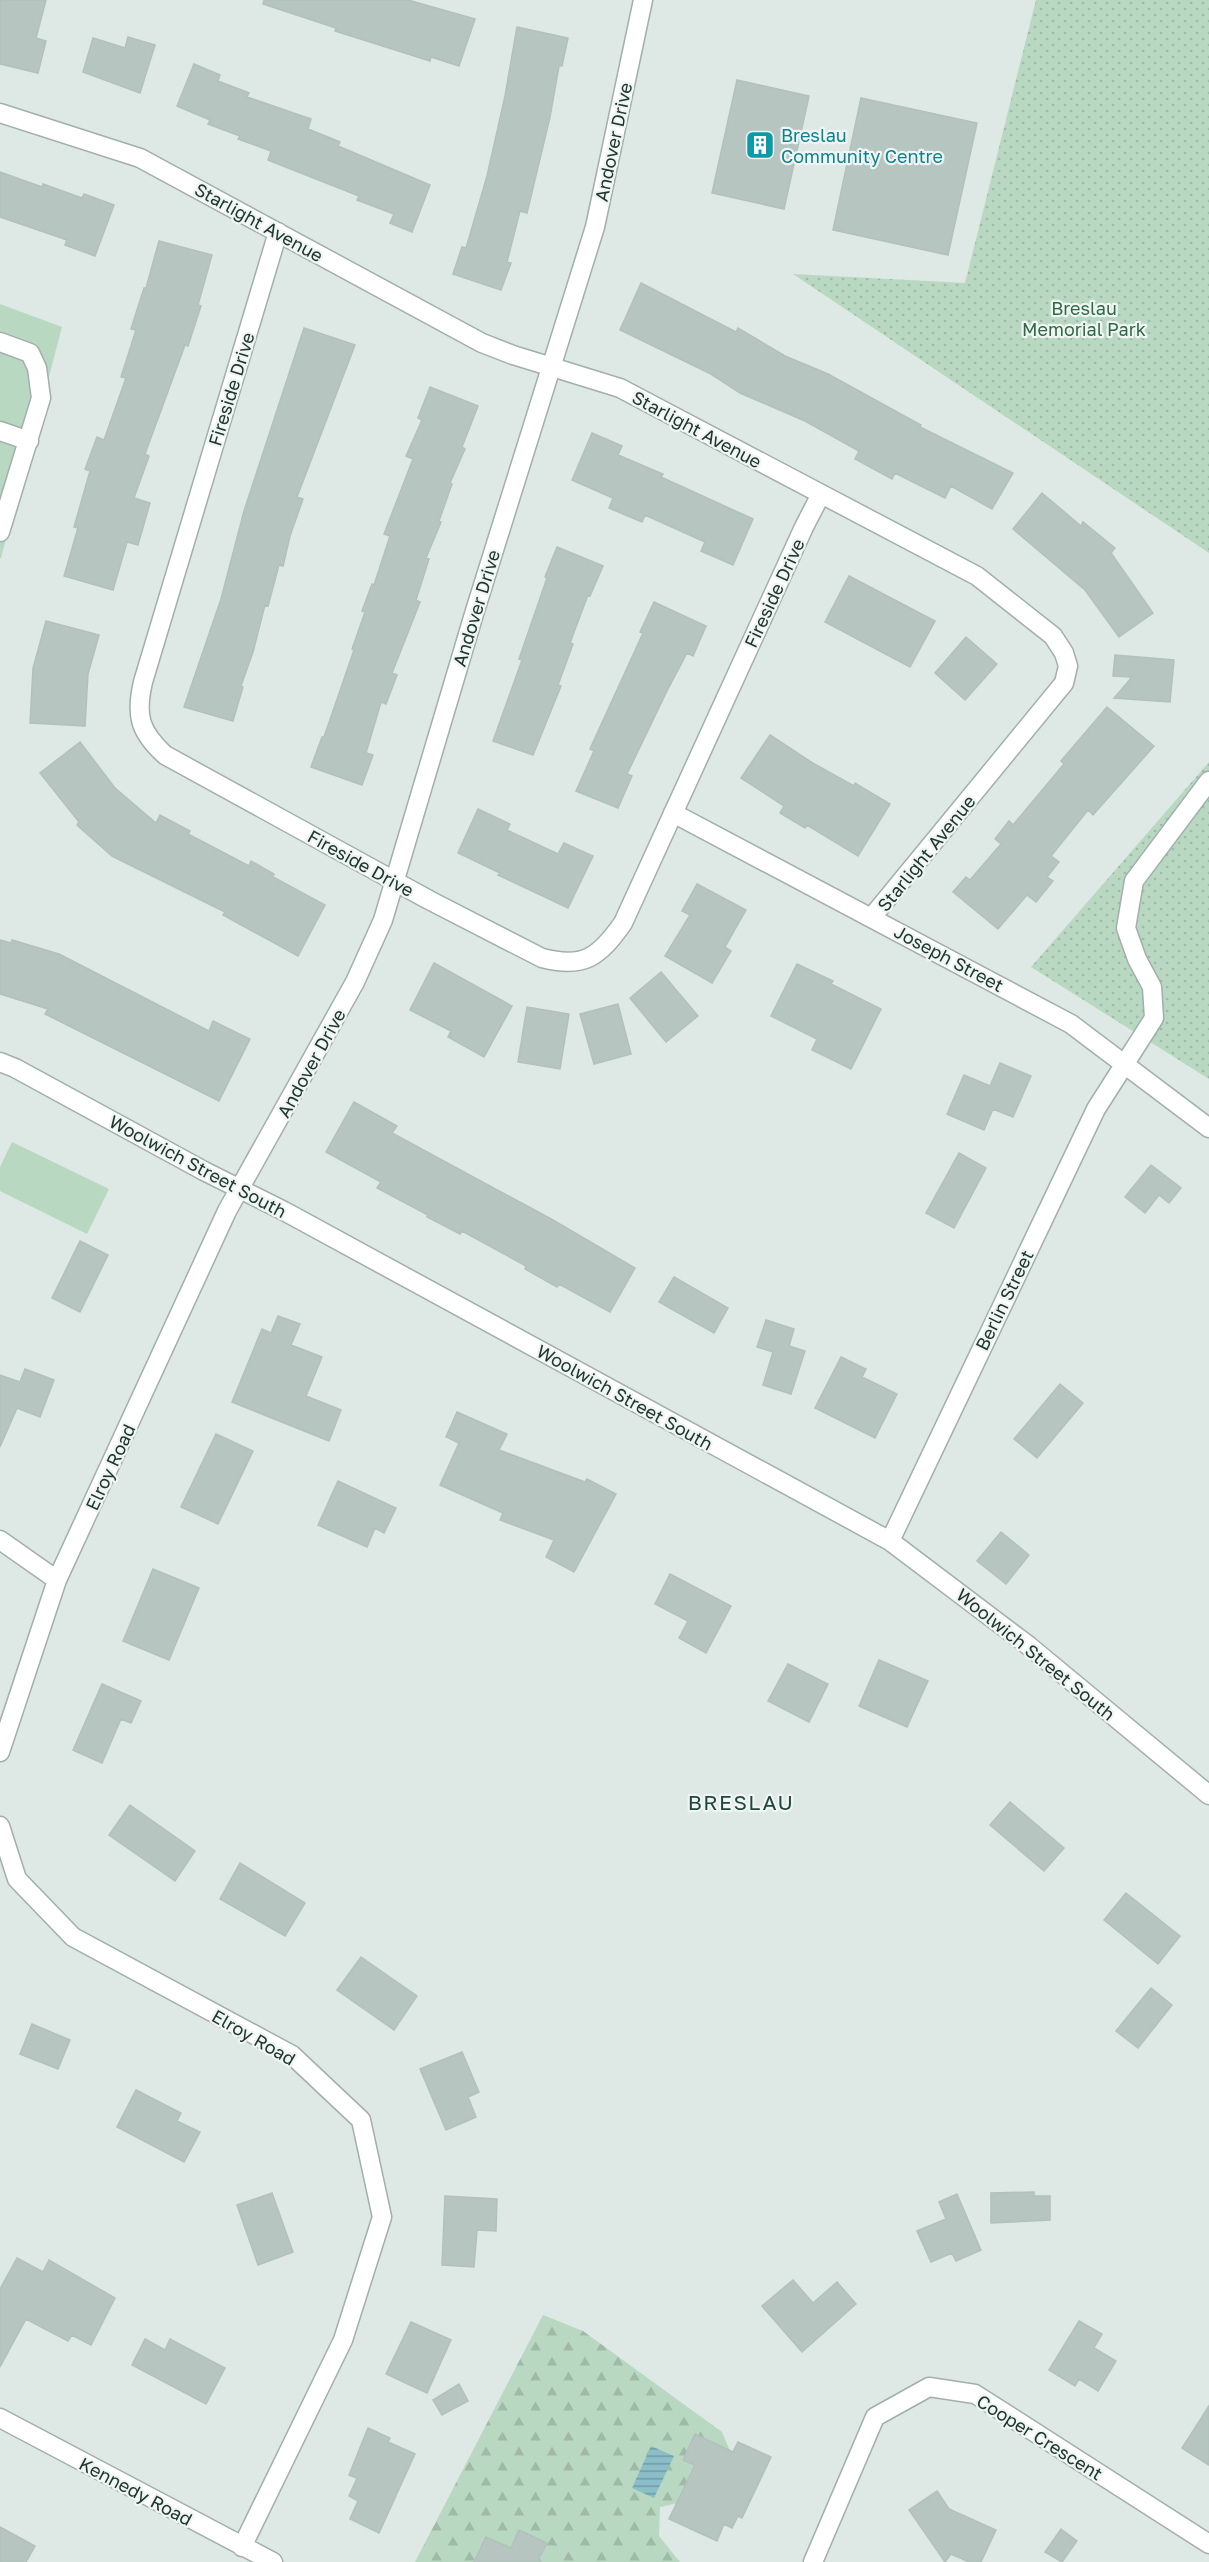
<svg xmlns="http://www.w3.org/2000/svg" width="1209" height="2562" font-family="'Golos Text',sans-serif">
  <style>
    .grass { fill: #b9d8c2 }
    .forest { fill: url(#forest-firs) }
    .park { fill: url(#park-dots) }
    .water { fill: url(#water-rules) }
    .building { fill: #b7c5c0; stroke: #b1c1bb; stroke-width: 1.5 }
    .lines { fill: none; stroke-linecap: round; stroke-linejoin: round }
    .minor-casing { stroke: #a2afab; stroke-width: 21 }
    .minor { stroke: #fff; stroke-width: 18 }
    .labels { text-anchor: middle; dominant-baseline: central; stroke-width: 4.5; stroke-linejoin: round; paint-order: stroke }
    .culture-label { font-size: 18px; fill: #0d838f; stroke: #eef5f2; text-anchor: start }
    .street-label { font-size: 18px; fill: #213631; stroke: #eef5f2 }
    .park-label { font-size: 18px; fill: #306947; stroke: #eef5f2 }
    .quarter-label { font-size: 21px; letter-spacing: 1.5px; fill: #20463d; stroke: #eef5f2 }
  </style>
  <defs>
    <pattern id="forest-firs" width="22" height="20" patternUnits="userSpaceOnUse" patternTransform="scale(1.5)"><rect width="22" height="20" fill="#b9d8c2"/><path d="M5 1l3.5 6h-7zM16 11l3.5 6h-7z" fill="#9fbaa7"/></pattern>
    <pattern id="park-dots" width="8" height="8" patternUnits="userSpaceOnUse" patternTransform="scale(1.5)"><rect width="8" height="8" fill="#b9d8c2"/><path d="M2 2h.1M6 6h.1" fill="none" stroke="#9fbaa7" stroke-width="1.8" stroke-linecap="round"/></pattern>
    <pattern id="water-rules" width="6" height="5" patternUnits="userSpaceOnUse" patternTransform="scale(1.5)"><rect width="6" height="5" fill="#8bbec9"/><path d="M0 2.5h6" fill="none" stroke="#719ba4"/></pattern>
  </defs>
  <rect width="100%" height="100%" fill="#dee8e4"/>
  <path class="grass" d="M 0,304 L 62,327 L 1,558 L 0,558 Z
    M 12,1142 L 109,1189 L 87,1234 L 0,1191 L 0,1167 Z"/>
  <path class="forest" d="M 543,2315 L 583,2331 L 722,2432 L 746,2488 L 660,2507 L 659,2536 L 680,2562 L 415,2562 Z"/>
  <path class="park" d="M 1036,0 L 1209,0 L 1209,553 L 793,274 L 965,283 Z
    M 1209,762 L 1209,1079 L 1031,967 Z"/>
  <path class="water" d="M 651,2446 L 674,2456 L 654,2498 L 632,2488 Z"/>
  <path class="building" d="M 0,0 L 46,0 L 36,38 L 46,41 L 38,73 L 0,64 Z
    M 264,0 L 408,0 L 475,19 L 459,66 L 431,57 L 430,61 L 335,31 L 336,28 L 263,4 Z
    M 517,27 L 568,38 L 562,66 L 559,66 L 550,117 L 527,213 L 520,211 L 507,262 L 511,263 L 501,290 L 453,274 L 462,247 L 466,248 L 487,176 L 505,96 Z
    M 128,37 L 155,45 L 140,93 L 83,72 L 93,38 L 125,48 Z
    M 194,64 L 220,75 L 218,81 L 249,93 L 247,97 L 311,119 L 308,129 L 340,142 L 338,146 L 430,185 L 412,232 L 390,223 L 394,214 L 357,200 L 359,196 L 268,160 L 271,151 L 238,139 L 240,136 L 208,124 L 210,120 L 177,106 Z
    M 737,80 L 809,96 L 784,209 L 712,193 Z
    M 861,98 L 977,123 L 948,255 L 833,230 Z
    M 0,172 L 42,187 L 43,184 L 82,198 L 84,194 L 114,205 L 95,256 L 65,245 L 67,240 L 0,217 Z
    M 159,241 L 212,255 L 198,305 L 201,306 L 188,346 L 185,345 L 145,454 L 149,456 L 134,498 L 150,503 L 138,545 L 127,542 L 113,590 L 64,576 L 78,528 L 74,527 L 90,471 L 85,469 L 97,437 L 104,440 L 126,378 L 121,377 L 136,330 L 131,329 L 144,288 L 146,288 Z
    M 641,283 L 736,332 L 738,328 L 785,356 L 828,374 L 921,425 L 920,427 L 1013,473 L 992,509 L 951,486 L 945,498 L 895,473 L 892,479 L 855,459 L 859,451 L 805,421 L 740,393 L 711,374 L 620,330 Z
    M 304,328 L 355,345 L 297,497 L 303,499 L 290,536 L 283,566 L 279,565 L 268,606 L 265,605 L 253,652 L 241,686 L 243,687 L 233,721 L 184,707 L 221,599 L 244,511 Z
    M 430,387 L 478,406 L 462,447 L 465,449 L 450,483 L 452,484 L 439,521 L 441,522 L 426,558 L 429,559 L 416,600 L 420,602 L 392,673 L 397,675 L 386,704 L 381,702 L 366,753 L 373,755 L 362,785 L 311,767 L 322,737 L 324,737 L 354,650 L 352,649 L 365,612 L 362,611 L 372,584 L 374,585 L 390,536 L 384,534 L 413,459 L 406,456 L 422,420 L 418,418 Z
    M 592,433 L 622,446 L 618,455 L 663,474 L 661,477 L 753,519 L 733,565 L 701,551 L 705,542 L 645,515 L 642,522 L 609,508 L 613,498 L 572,480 Z
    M 1042,493 L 1081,526 L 1083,522 L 1115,548 L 1111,553 L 1153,613 L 1119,637 L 1085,590 L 1013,529 Z
    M 557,547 L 603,566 L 590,596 L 588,595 L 570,643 L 573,644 L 558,685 L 561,686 L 533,755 L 493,741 L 522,660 L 519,659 L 547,578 L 545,577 Z
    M 849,576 L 935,621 L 910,667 L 825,622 Z
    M 654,602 L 706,626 L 693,656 L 687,653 L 667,691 L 627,774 L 632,776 L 618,808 L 576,791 L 594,751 L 590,749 L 643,633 L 640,632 Z
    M 46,621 L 99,635 L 88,674 L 85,726 L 30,723 L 33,668 Z
    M 966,637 L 997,664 L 965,700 L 935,673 Z
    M 1115,655 L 1174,660 L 1170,702 L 1114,698 L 1132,677 L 1113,676 Z
    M 1107,707 L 1154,746 L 1093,815 L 1088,810 L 1051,856 L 1059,862 L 1047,877 L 1053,881 L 1036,902 L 1027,895 L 998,929 L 953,892 L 966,877 L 970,880 L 1001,844 L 995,839 L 1009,821 L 1013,825 L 1064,764 L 1061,761 Z
    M 770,735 L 811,762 L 854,786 L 855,783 L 890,804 L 858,856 L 807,825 L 805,828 L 780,813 L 784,806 L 741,778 Z
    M 80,742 L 115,788 L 156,823 L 160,815 L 190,831 L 188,834 L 249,866 L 251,861 L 274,874 L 273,877 L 325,905 L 298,956 L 223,915 L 225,912 L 112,856 L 77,825 L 79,822 L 40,773 Z
    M 478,809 L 510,824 L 507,830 L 558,854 L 564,843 L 593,856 L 568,908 L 498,875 L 500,873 L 458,853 Z
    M 697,884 L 746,910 L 725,947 L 731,951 L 712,983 L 665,956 L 690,915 L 682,911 Z
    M 0,940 L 11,943 L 12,940 L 59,954 L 209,1031 L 213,1021 L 250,1039 L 219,1101 L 45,1014 L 48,1009 L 0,994 Z
    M 434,963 L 512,1006 L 484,1057 L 448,1037 L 451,1031 L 410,1010 Z
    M 797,964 L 833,981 L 831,984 L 881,1009 L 851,1069 L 812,1050 L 817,1039 L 771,1016 Z
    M 661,972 L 698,1016 L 666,1042 L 630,998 Z
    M 618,1004 L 631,1054 L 594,1064 L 580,1014 Z
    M 527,1007 L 569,1014 L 560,1069 L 518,1062 Z
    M 1000,1063 L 1031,1076 L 1013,1117 L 993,1109 L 984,1130 L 947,1114 L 964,1075 L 990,1086 Z
    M 354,1102 L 397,1126 L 392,1133 L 553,1220 L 635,1268 L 610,1312 L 559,1284 L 557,1287 L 525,1269 L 526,1266 L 462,1231 L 460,1234 L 427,1217 L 428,1215 L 377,1188 L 381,1182 L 326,1152 Z
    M 959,1153 L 986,1168 L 954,1228 L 926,1213 Z
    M 1151,1165 L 1181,1188 L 1169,1203 L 1159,1195 L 1145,1213 L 1125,1197 Z
    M 80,1241 L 108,1255 L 80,1312 L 52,1298 Z
    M 674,1277 L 728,1308 L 714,1333 L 659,1302 Z
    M 278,1316 L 300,1324 L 291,1345 L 322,1357 L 306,1396 L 341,1410 L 329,1441 L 232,1402 L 262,1329 L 271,1333 Z
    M 766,1320 L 794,1329 L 789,1346 L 805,1351 L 791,1394 L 763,1385 L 773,1352 L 757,1347 Z
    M 841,1357 L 866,1369 L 862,1377 L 897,1394 L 875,1438 L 815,1408 Z
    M 25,1369 L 54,1380 L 40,1417 L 17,1408 L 0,1447 L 0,1375 L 20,1382 Z
    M 1060,1384 L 1083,1403 L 1037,1458 L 1014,1439 Z
    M 457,1412 L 507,1434 L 499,1450 L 585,1482 L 587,1479 L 616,1494 L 574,1572 L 546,1557 L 554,1540 L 500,1520 L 503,1513 L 440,1485 L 459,1443 L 446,1437 Z
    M 216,1434 L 253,1451 L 218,1524 L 181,1507 Z
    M 338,1481 L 396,1508 L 384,1533 L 375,1528 L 367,1547 L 318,1525 Z
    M 1001,1532 L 1029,1555 L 1006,1584 L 977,1561 Z
    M 153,1569 L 199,1588 L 169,1660 L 123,1641 Z
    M 670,1574 L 731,1606 L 706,1653 L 679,1638 L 688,1621 L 655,1604 Z
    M 879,1660 L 928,1681 L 907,1727 L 859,1706 Z
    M 788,1664 L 828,1684 L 809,1722 L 768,1701 Z
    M 102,1684 L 141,1701 L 131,1723 L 121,1719 L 102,1763 L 73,1750 Z
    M 1010,1802 L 1064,1848 L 1044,1871 L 990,1825 Z
    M 130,1805 L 195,1851 L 175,1881 L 109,1835 Z
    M 240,1863 L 305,1903 L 285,1936 L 220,1899 Z
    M 1126,1893 L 1180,1936 L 1158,1964 L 1104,1920 Z
    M 361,1957 L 417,1996 L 394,2030 L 337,1990 Z
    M 1151,1988 L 1172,2005 L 1138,2048 L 1116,2031 Z
    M 32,2024 L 70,2040 L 58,2069 L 20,2054 Z
    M 462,2052 L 479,2092 L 468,2097 L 476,2117 L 446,2130 L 420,2069 Z
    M 136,2090 L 181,2113 L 177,2121 L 200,2132 L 184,2162 L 117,2127 Z
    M 1034,2192 L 1034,2196 L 1050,2196 L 1050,2220 L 991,2223 L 991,2193 Z
    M 272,2193 L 293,2252 L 258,2265 L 237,2205 Z
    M 957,2194 L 981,2250 L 956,2261 L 952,2253 L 931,2262 L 917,2231 L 946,2219 L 939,2202 Z
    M 445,2196 L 497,2199 L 496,2231 L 477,2230 L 474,2267 L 442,2265 Z
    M 17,2258 L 43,2272 L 49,2260 L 115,2298 L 91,2345 L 72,2335 L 68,2341 L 26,2319 L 0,2367 L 0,2289 Z
    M 793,2280 L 813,2303 L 837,2282 L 856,2304 L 802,2352 L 762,2306 Z
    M 1079,2321 L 1102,2334 L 1094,2348 L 1116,2361 L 1098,2391 L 1079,2379 L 1075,2386 L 1049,2370 Z
    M 411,2322 L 451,2340 L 427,2393 L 386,2374 Z
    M 145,2339 L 165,2350 L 170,2339 L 225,2368 L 206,2404 L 132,2365 Z
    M 459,2384 L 468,2401 L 442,2415 L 433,2400 Z
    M 1209,2406 L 1209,2465 L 1182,2448 Z
    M 368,2428 L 390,2438 L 388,2442 L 415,2454 L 379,2533 L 350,2519 L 358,2501 L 349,2496 L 357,2478 L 349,2475 Z
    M 695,2434 L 733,2452 L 738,2442 L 771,2457 L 742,2518 L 738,2516 L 732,2528 L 724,2524 L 717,2541 L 669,2519 L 695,2465 L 683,2460 Z
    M 937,2491 L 949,2509 L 996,2530 L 981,2562 L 969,2562 L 951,2554 L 945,2562 L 909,2510 Z
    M 0,2527 L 35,2546 L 26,2562 L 0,2562 Z
    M 1061,2529 L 1077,2541 L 1062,2562 L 1045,2552 Z
    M 519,2530 L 547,2543 L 538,2560 L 542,2562 L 474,2562 L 486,2537 L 511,2548 Z"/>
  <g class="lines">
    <g class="minor-casing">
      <path id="minor" d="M 0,113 L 140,158 L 482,343 L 513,355 L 620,388 L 977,576 L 1053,636 L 1064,653 L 1068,666 L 1064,683 L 872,917
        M 278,232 L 143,682 C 135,716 140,732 165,755 L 429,900 L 542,958 C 584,969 599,957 623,923 L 804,527 L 821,494
        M 0,342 L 30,353 L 37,368 L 41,398 L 0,532
        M 0,431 L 29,441
        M 673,813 L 1071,1024 L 1209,1128
        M 0,1062 L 15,1068 L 204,1171 L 284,1211 L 890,1541 L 1029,1646 L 1209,1795
        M 0,1540 L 57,1580
        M 890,1541 L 1096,1109 L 1154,1018 L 1152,987 L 1137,959 L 1126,928 L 1134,881 L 1209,781
        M 0,1752 L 57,1580 L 227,1211 L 355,982 L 383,920 L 474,614 L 595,227 L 643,0
        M 0,1826 L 17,1879 L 73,1937 L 292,2055 L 361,2120 L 382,2217 L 343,2340 L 242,2547
        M 0,2418 L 273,2562
        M 813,2562 L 875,2417 L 929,2387 L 975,2394 L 1209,2544"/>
    </g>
    <use href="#minor" class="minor"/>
  </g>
  <defs>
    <g id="building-square" transform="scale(1.5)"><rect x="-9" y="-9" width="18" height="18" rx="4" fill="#0f9aa8" stroke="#eef5f2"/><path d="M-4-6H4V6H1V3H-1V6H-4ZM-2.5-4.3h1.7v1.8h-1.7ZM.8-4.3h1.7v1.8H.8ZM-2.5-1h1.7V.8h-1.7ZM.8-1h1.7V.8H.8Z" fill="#fff"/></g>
  </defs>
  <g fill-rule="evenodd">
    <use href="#building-square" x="760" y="145"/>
  </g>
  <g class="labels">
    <g class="culture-label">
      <text x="781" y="135">Breslau<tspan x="781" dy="21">Community Centre</tspan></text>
    </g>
    <g class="street-label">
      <text transform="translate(613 142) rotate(-78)">Andover Drive</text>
      <text transform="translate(259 222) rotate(29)">Starlight Avenue</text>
      <text transform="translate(231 389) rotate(-73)">Fireside Drive</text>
      <text transform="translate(697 429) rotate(28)">Starlight Avenue</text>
      <text transform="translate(774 593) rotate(-65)">Fireside Drive</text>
      <text transform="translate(476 608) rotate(-73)">Andover Drive</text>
      <text transform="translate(926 853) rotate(-51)">Starlight Avenue</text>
      <text transform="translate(361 863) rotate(29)">Fireside Drive</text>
      <text transform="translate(949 958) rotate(28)">Joseph Street</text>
      <text transform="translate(311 1063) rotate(-61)">Andover Drive</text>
      <text transform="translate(198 1166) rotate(28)">Woolwich Street South</text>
      <text transform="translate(1004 1300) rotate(-64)">Berlin Street</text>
      <text transform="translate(625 1397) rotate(29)">Woolwich Street South</text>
      <text transform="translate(110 1467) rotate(-65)">Elroy Road</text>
      <text transform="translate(1036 1654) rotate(39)">Woolwich Street South</text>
      <text transform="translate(254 2037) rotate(30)">Elroy Road</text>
      <text transform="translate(1040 2437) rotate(32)">Cooper Crescent</text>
      <text transform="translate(136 2491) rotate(28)">Kennedy Road</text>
    </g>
    <g class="park-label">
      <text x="1084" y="308">Breslau<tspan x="1084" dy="21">Memorial Park</tspan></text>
    </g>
    <g class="quarter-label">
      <text x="741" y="1802">BRESLAU</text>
    </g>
  </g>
</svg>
